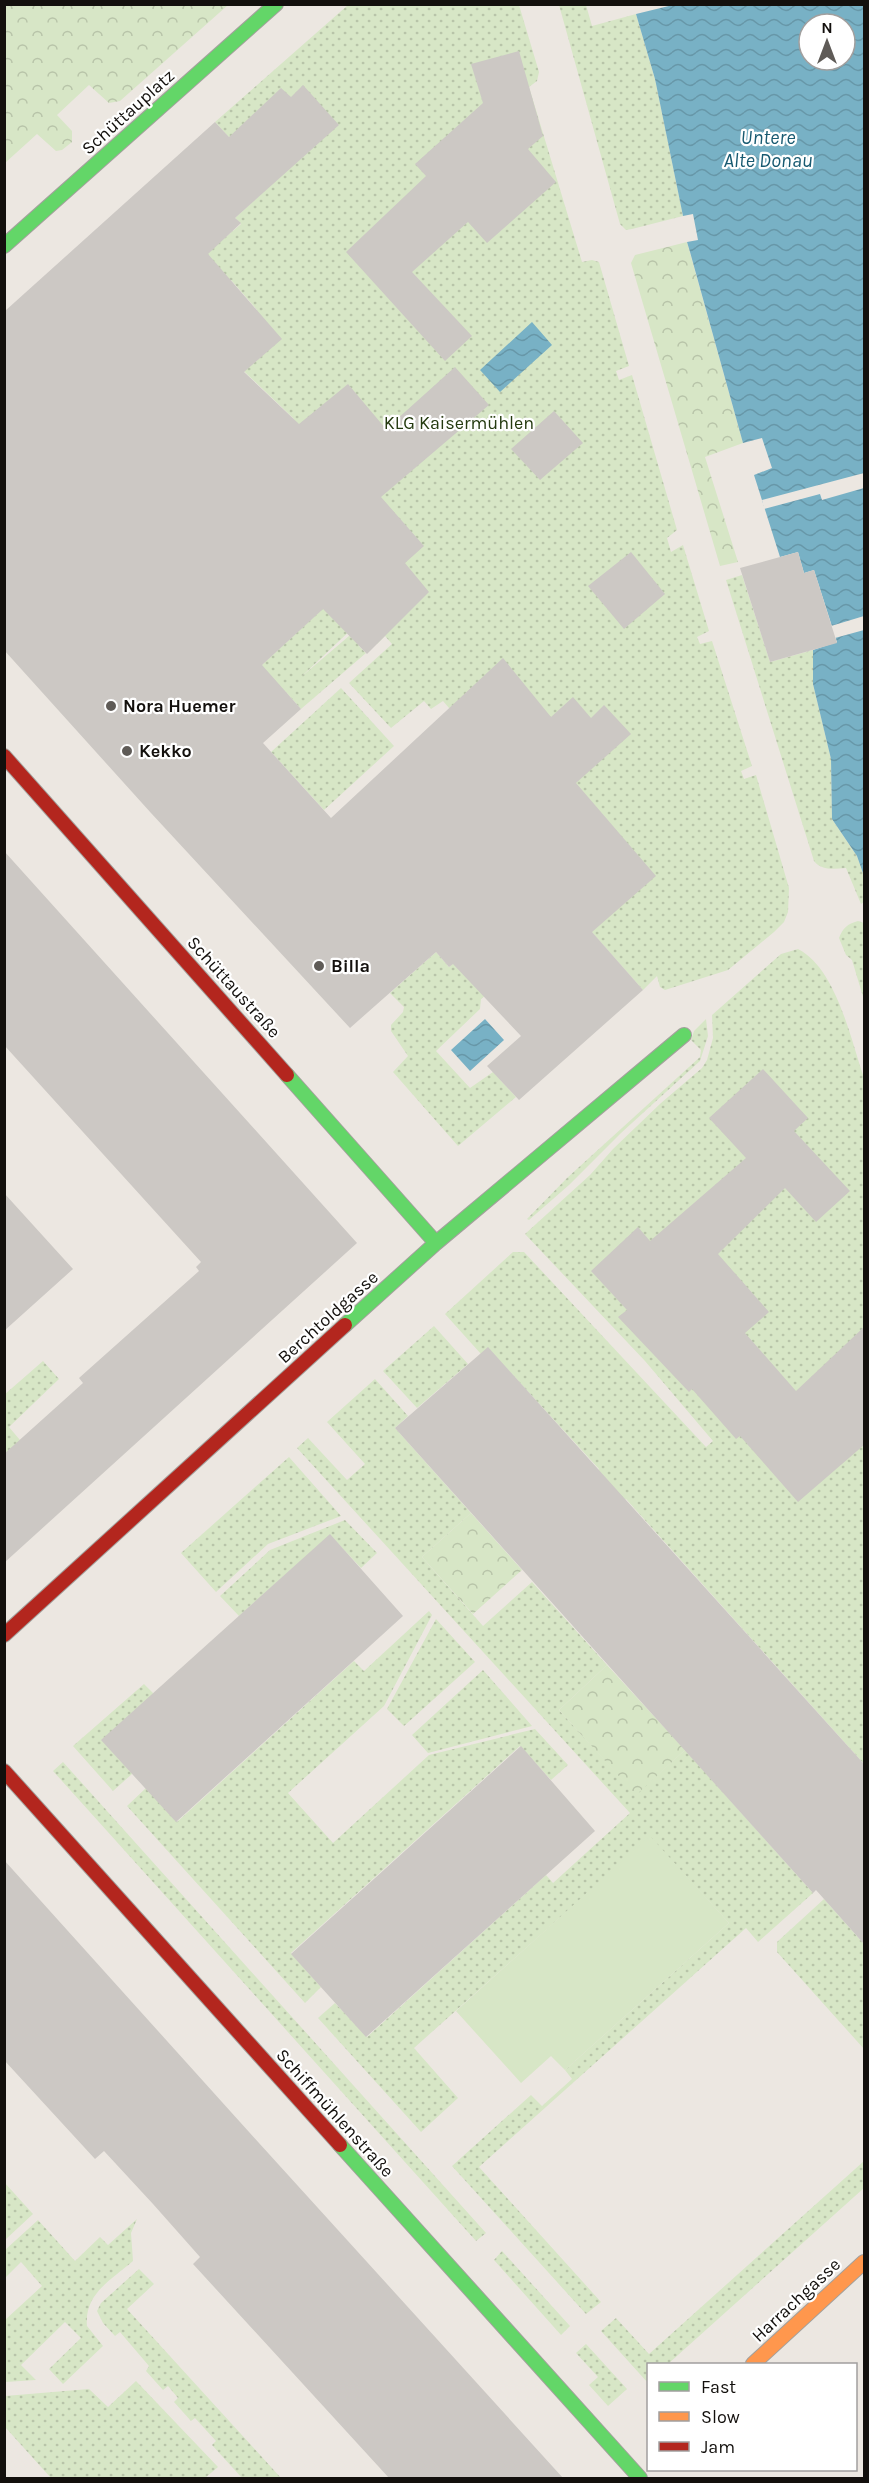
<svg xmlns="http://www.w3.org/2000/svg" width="869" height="2483" font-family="Karla,sans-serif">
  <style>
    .grass { fill: url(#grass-dots); fill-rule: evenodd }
    .park { fill: url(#park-crowns) }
    .pitch { fill: #d7e6c6 }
    .water { fill: url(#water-waves); fill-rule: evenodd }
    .pier { fill: #ece7e1 }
    .building { fill: #ccc8c4 }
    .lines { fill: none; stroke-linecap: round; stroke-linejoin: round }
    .fast-casing { stroke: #a3a09c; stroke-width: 16 }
    .slow-casing { stroke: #a3a09c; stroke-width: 16 }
    .jam-casing { stroke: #a3a09c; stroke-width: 16 }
    .fast { stroke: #63d668; stroke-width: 14 }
    .slow { stroke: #ff974d; stroke-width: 14 }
    .jam { stroke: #b3261e; stroke-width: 14 }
    .poi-dot { fill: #5f5b57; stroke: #fff; stroke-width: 2 }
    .labels { text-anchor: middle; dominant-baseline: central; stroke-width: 4.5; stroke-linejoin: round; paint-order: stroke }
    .street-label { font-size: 18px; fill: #13100d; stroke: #fff }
    .park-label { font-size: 18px; fill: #243a0f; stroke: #fff }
    .poi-label { font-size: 18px; font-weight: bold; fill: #13100d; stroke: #fff; text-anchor: start }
    .water-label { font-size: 20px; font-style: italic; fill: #185a71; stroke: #fff }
  </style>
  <defs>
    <pattern id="grass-dots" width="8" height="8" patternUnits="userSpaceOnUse" patternTransform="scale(1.5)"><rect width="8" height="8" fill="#d7e6c6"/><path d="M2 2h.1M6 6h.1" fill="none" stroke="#b8c4a9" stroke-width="1.8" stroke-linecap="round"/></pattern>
    <pattern id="park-crowns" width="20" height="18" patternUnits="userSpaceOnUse" patternTransform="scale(1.5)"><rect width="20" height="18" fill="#d7e6c6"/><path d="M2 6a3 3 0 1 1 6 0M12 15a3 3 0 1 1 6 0" fill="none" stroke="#b8c4a9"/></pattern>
    <pattern id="water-waves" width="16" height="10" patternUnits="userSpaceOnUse" patternTransform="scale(1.5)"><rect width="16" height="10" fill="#78b1c5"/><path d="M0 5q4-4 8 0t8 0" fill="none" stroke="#6797a8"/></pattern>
  </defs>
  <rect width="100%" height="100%" fill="#ece7e1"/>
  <path class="grass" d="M 348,5 L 519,5 L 539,72 L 537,81 L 529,87 L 582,262 L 592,260 L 599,262 L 629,366 L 616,371 L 619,380 L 632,375 L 677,530 L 667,538 L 671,552 L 683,545 L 709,631 L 697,637 L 700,644 L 712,641 L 752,766 L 741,771 L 744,779 L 756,775 L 789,888 L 788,912 L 784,922 L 774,932 L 728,970 L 665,990 L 660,987 L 657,976 L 643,990 L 574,912 L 449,708 L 443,701 L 431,709 L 424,701 L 391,728 L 349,683 L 392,644 L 385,636 L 377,644 L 356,625 L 301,677 L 356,630 L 359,646 L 366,653 L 301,709 L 285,691 L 215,708 L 368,567 L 293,418 L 226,354 L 145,306 L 241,224 L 235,218 L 272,184 L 215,122 ZM 231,280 L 257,310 L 237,328 L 210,298 Z
    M 559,5 L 586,5 L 592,26 L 636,14 L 655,79 L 683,216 L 632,229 L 626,230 L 620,224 Z
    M 742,575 L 770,662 L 813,650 L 813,684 L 831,759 L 832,819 L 857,856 L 864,876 L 864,902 L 861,904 L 846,868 C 834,869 822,871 814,861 L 726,580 Z
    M 341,688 L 394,746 L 324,810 L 271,752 Z
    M 508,917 L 520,967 L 481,999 L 480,1009 L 436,1051 L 470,1088 L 493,1072 L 516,1097 L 458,1146 L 393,1072 L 408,1056 L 391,1031 L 391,1025 L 403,1012 L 404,1007 L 390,993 L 436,952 L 449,967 Z
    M 858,921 L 864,923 L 864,1000 L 852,960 L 846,955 L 839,938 C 843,928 847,924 858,921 Z
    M 798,949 C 836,968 851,1040 864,1078 L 864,1764 L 626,1499 L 605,1517 L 582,1488 L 599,1469 L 488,1348 L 481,1354 L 445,1314 L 513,1252 L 524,1252 L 706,1447 L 713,1441 L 645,1361 L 525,1234 L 590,1175 L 613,1149 L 661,1103 L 702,1068 L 707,1060 L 713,1038 L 712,1015 L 781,954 Z
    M 706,1019 L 708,1036 L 700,1061 L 621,1133 L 569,1185 L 529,1220 L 527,1219 L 567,1178 L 700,1057 L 701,1050 L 691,1040 L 694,1031 Z
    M 434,1326 L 468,1364 L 417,1408 L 383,1371 Z
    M 43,1361 L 59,1379 L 9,1427 L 25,1446 L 4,1464 L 4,1395 Z
    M 375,1379 L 408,1416 L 395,1428 L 471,1513 L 422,1557 L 483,1626 L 532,1582 L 607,1665 L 559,1710 L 636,1794 L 685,1750 L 813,1893 L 758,1942 L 746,1928 L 479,2167 L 601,2302 L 586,2314 L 452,2166 L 531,2095 L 542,2106 L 572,2079 L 565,2070 L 729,1923 L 650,1837 L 414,2048 L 458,2098 L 421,2132 L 318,2018 L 335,2003 L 367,2037 L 546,1875 L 553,1883 L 630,1813 L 297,1448 L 308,1438 L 347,1480 L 365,1464 L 327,1422 Z
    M 289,1457 L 341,1516 L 268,1544 L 216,1592 L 181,1553 Z
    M 345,1520 L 377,1553 L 361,1568 L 330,1535 L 239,1616 L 220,1596 L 270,1550 Z
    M 429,1611 L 432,1615 L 384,1706 L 288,1793 L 333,1843 L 429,1755 L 535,1729 L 568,1765 L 551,1780 L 520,1746 L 291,1953 L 321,1987 L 305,2003 L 127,1806 L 146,1788 L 177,1822 L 354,1661 L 364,1671 Z
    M 436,1619 L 475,1662 L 404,1726 L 387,1709 Z
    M 483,1670 L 532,1726 L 428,1753 L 412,1735 Z
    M 144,1684 L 153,1693 L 132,1774 L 113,1791 L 73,1746 Z
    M 63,1762 L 486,2233 L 476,2241 L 53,1771 Z
    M 824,1899 L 864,1944 L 864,2049 L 777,1952 L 777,1942 Z
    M 864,2161 L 864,2188 L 668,2364 L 648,2364 L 648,2383 L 601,2331 L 616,2318 L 649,2354 Z
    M 4,2182 L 33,2214 L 5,2240 L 4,2240 Z
    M 137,2219 L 131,2233 L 133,2261 C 111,2280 84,2294 87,2326 L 103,2346 L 63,2384 L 49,2369 L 81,2338 L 65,2322 L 21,2365 L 36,2380 L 5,2382 L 5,2320 L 42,2286 L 21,2262 L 5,2278 L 5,2250 L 38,2220 L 75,2261 L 100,2237 L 108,2245 Z
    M 502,2251 L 570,2326 L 561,2335 L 494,2260 Z
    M 139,2269 L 154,2284 L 127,2309 L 281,2478 L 242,2478 L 212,2445 L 216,2441 L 195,2418 L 191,2421 L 174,2402 L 178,2398 L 168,2386 L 163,2390 L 146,2371 L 149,2366 L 120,2332 L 115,2336 L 103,2323 L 97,2311 L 101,2303 Z
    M 586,2344 L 627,2389 L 608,2406 L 589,2385 L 598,2377 L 576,2353 Z
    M 136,2381 L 218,2467 L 205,2478 L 51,2478 L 5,2427 L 5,2396 L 89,2389 L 108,2407 Z"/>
  <path class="park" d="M 5,4 L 228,4 L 228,5 L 120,101 L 109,103 L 89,85 L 57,115 L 72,131 L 72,142 L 62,150 L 56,151 L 37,134 L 5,163 Z
    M 687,242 L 743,443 L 705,457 L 738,562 L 720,566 L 631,263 L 635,255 Z
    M 471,1513 L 522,1570 L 473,1614 L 422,1557 Z
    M 607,1665 L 685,1750 L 636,1795 L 559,1710 Z"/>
  <path class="pitch" d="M 650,1836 L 729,1923 L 565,2070 L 551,2056 L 521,2083 L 456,2011 Z"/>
  <path class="water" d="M 677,4 L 864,5 L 864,876 L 857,856 L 832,819 L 831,759 L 813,684 L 813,650 L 837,642 L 814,570 L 804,573 L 798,552 L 780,557 L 754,475 L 772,468 L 762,438 L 743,443 L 690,252 L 687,242 L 698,240 L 693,214 L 683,216 L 655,79 L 636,14 ZM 809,24 L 845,24 L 845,60 L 809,60 Z
    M 532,322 L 552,345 L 500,392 L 480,370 Z
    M 485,1019 L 504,1040 L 470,1071 L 451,1050 Z"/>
  <path class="pier" d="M 864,473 L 864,488 L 822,500 L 820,494 L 764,509 L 762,500 Z
    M 864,616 L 864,630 L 835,638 L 831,626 Z"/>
  <path class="building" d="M 519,51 L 543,136 L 528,149 L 556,182 L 487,243 L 468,222 L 412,272 L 472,336 L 445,361 L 346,252 L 426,176 L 415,164 L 483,103 L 471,64 Z
    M 303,85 L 339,125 L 235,218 L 241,223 L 208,254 L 282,339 L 244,372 L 299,424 L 348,384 L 386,429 L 455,367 L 489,405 L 381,497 L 424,546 L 405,563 L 429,592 L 367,654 L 323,609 L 262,665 L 301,709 L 263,743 L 331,818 L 503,658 L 551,717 L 573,697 L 591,718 L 604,705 L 631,734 L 576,783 L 656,876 L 592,932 L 643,990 L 519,1100 L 487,1066 L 521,1036 L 453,964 L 449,967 L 436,952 L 350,1028 L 151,813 L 4,650 L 5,311 L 215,122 L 229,137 L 281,88 L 291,97 Z
    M 554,411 L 583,443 L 540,480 L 511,449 Z
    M 631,552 L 665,594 L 624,629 L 588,586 Z
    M 798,552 L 804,573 L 814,570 L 837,643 L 770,662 L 740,568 Z
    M 4,851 L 357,1243 L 4,1563 L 4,1454 L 83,1383 L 79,1378 L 199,1271 L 196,1267 L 201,1262 L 4,1045 Z
    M 763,1069 L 808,1118 L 794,1131 L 850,1191 L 816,1222 L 785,1188 L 718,1254 L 769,1312 L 745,1333 L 796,1391 L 864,1327 L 864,1445 L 798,1502 L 740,1436 L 736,1439 L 692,1389 L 689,1392 L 618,1317 L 627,1310 L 591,1271 L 638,1227 L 650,1241 L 746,1158 L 709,1118 Z
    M 4,1193 L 73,1269 L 4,1331 Z
    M 488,1347 L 864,1764 L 864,1944 L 816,1890 L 813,1893 L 395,1428 Z
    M 330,1534 L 403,1616 L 176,1822 L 101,1740 Z
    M 521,1746 L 595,1831 L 366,2037 L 291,1954 Z
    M 4,1860 L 240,2122 L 563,2478 L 389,2478 L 193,2264 L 200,2257 L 153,2204 L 104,2151 L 95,2159 L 4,2060 Z"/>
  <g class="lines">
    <g class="fast-casing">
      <path id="fast" d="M 4,246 L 276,4
        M 287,1075 L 436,1243
        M 345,1325 L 436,1243 L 684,1035
        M 340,2145 L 640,2478"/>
    </g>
    <g class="slow-casing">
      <path id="slow" d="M 753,2364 L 864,2262"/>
    </g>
    <g class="jam-casing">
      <path id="jam" d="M 4,756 L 287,1075
        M 4,1635 L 345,1325
        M 4,1771 L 340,2145"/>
    </g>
    <use href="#fast" class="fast"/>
    <use href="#slow" class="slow"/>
    <use href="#jam" class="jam"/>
  </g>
  <g class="poi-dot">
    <circle cx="111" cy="706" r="6"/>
    <circle cx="127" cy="751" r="6"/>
    <circle cx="319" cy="966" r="6"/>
  </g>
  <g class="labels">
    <g class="street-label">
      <text transform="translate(128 112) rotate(-42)">Schüttauplatz</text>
      <text transform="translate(234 987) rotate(48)">Schüttaustraße</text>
      <text transform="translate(328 1317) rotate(-42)">Berchtoldgasse</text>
      <text transform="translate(335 2113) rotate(48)">Schiffmühlenstraße</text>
      <text transform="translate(796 2300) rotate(-43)">Harrachgasse</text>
    </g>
    <g class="park-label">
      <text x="459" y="423">KLG Kaisermühlen</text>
    </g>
    <g class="poi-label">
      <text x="123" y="706">Nora Huemer</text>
      <text x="139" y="751">Kekko</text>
      <text x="331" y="966">Billa</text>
    </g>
    <g class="water-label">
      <text x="768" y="137">Untere<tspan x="768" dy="23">Alte Donau</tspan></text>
    </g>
  </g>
  <rect width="869" height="2483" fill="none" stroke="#13100d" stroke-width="12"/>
  <rect x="647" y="2363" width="210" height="108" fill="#ffffff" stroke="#a19f9e" stroke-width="1.5"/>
  <rect x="659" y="2382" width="30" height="9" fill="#63d668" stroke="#a19f9e" stroke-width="1.5"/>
  <text x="701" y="2393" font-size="18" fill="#13100d">Fast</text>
  <rect x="659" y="2412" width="30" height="9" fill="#ff974d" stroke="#a19f9e" stroke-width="1.5"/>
  <text x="701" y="2423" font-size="18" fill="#13100d">Slow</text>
  <rect x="659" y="2442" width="30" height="9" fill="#b3261e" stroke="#a19f9e" stroke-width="1.5"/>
  <text x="701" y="2453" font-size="18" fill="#13100d">Jam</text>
  <g transform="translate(827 42)"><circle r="28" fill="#ffffff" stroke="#a19f9e" stroke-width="1.5"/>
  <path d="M0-4.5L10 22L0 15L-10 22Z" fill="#5f5b57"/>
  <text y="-9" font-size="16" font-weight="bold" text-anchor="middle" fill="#13100d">N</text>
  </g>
</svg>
